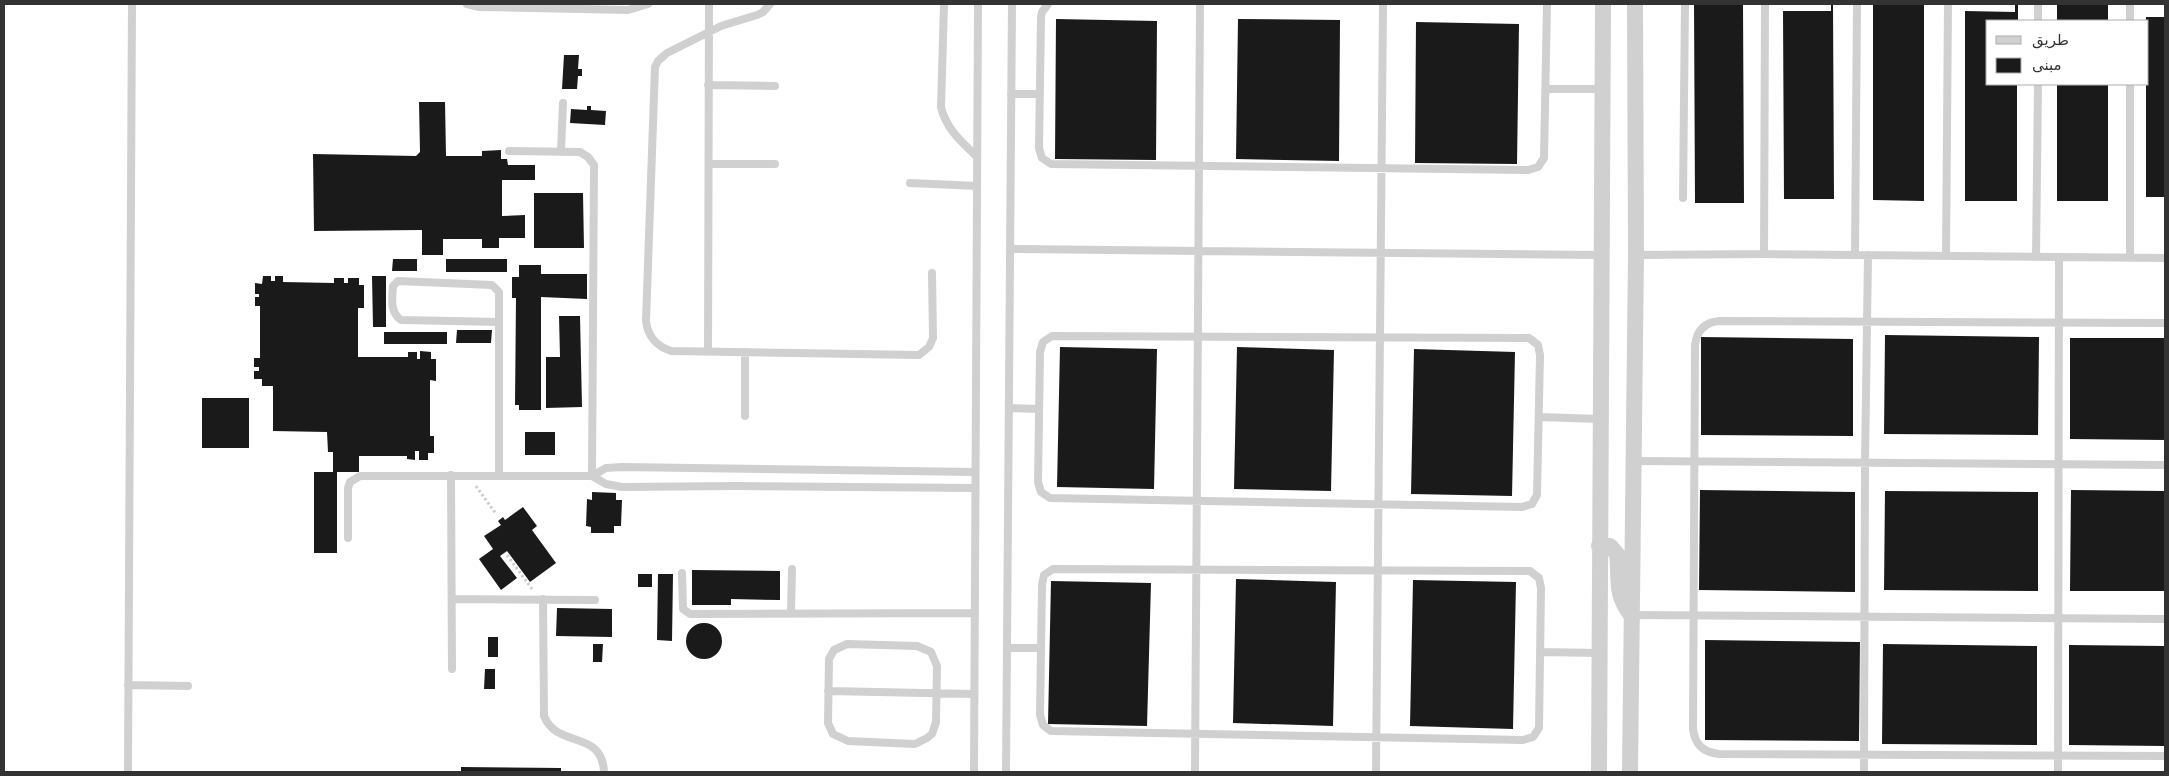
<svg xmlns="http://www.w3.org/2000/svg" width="2169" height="776" font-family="'DejaVu Sans','Noto Naskh Arabic',sans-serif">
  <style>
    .building { fill: #1a1a1a }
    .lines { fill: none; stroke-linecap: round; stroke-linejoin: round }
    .path { stroke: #cdcdcd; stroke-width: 3; stroke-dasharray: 2.5 2.5; stroke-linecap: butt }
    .lane { stroke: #d0d0d0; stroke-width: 8 }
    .street { stroke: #d0d0d0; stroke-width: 16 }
  </style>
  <rect width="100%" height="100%" fill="#fff"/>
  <path class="building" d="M 1694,4 L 1743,4 L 1744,203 L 1695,203 Z
    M 1831,4 L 1833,4 L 1834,199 L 1784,199 L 1783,11 L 1831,11 Z
    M 1873,4 L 1924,4 L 1924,201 L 1873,200 Z
    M 2015,4 L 2018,4 L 2018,21 L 1988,21 L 1988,84 L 2017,84 L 2017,201 L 1965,201 L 1965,11 L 2015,12 Z
    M 2057,4 L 2108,4 L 2108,21 L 2057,21 Z
    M 2146,17 L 2165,17 L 2165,197 L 2146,197 Z
    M 1056,19 L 1157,21 L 1156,160 L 1055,159 Z
    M 1238,19 L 1340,20 L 1339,161 L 1236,159 Z
    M 1416,22 L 1519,24 L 1517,164 L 1415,163 Z
    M 564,55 L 579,55 L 578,69 L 582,69 L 582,76 L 578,76 L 577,89 L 562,89 Z
    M 2057,84 L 2108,84 L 2108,201 L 2057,201 Z
    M 419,102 L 445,102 L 446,156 L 482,156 L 482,151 L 501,150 L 501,159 L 507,159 L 508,165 L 535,165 L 535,180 L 502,180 L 502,216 L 525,215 L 525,238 L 499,238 L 499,248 L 482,248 L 482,239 L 443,239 L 443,255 L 422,255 L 422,230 L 314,231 L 313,154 L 416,156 L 420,152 Z
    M 587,106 L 591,106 L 591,110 L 606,111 L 605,125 L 570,123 L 571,109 L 587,110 Z
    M 534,193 L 583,193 L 584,248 L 534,248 Z
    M 393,259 L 417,259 L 417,271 L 392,271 Z
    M 446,259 L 507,259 L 507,272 L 446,272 Z
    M 519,265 L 541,265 L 541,274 L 587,274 L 587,299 L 541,297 L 541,410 L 519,410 L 519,405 L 515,405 L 516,298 L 512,298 L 512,277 L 519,277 Z
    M 263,276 L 271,276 L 271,281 L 275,281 L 275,276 L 283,276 L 283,282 L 334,283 L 334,278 L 344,278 L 344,283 L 348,283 L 348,278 L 359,278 L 359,285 L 364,285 L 364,308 L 358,308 L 358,357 L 408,357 L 408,352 L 417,352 L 417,359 L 420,359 L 420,351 L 431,352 L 431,359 L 436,359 L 436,381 L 430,380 L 430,436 L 434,436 L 434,453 L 428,453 L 428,460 L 419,460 L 419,451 L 415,451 L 415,460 L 407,459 L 407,456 L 359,456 L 359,472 L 337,472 L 337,553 L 314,553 L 314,472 L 333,472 L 333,452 L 328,452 L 327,432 L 273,431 L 273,386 L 262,386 L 262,379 L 254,379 L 254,371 L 259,371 L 259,367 L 254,367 L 254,358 L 260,358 L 260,306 L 255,306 L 255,297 L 259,297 L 259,294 L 255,294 L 255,283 L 262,284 Z
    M 372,276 L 386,276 L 386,327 L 373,327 Z
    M 559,316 L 580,316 L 582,407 L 546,408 L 546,357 L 560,357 Z
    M 457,330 L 492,330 L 491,343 L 456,343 Z
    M 384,332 L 447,332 L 447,344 L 384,344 Z
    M 1885,335 L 2039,337 L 2038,435 L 1884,434 Z
    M 1701,337 L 1853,339 L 1853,436 L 1701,435 Z
    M 2070,338 L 2165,338 L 2165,440 L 2070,439 Z
    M 1060,347 L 1157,349 L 1154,489 L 1057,487 Z
    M 1237,347 L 1334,350 L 1331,491 L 1234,489 Z
    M 1414,349 L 1515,352 L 1512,496 L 1411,494 Z
    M 202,398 L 249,398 L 249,448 L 202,448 Z
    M 525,432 L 555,432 L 555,455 L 525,455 Z
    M 1700,490 L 1855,492 L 1855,592 L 1699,590 Z
    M 2071,490 L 2165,491 L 2165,591 L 2070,591 Z
    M 1885,491 L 2038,492 L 2038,591 L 1884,590 Z
    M 592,492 L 616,493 L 616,500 L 622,500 L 621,526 L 614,526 L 614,533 L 591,533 L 591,527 L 586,526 L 587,499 L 592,500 Z
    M 523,507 L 537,526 L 532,530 L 556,563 L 530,582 L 507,551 L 500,556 L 517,578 L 501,590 L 479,559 L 493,549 L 484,536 L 501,525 L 498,521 L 503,517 L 505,520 Z
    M 692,570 L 780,571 L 780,600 L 731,599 L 731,605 L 692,605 Z
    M 638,574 L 652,574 L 652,587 L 638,587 Z
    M 658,574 L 673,574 L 672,641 L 657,640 Z
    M 1236,579 L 1336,582 L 1333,726 L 1233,723 Z
    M 1413,580 L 1516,582 L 1513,729 L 1410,726 Z
    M 1051,581 L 1151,583 L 1147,726 L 1048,724 Z
    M 557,608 L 612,609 L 612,637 L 556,636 Z
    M686 641a18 18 0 1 1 36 0a18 18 0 1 1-36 0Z
    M 488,637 L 498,637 L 498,657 L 488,657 Z
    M 1705,640 L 1860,642 L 1859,741 L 1705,740 Z
    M 593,644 L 603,644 L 602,662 L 593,662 Z
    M 1883,644 L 2037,646 L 2037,745 L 1882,744 Z
    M 2069,645 L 2165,646 L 2165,746 L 2069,745 Z
    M 485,669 L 495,669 L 495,689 L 484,689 Z
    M 461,767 L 561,768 L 561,772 L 461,772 Z"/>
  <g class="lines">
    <path class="path" d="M 476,486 L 496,514
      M 507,555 L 532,589"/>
    <path class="lane" d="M 467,4 L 479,7 L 628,10 L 648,4
      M 770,4 L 763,12 L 757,15 L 721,26 L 667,53 L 658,61 L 655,67 L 646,321 C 648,337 656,346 671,351 L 919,355 L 929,347 L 933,338 L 932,273
      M 944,4 L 941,107 C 946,129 962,142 977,157
      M 1048,4 L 1042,12 L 1041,17 L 1039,148 L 1042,158 L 1051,164 L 1528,170 L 1538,167 L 1544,158 L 1547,4
      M 2038,21 L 2038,4
      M 2130,21 L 2130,4
      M 708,85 L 775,86
      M 1546,89 L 1603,89
      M 1011,94 L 1038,94
      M 509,151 L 580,152 L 588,157 L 594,165 L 592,476
      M 561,151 L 563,103
      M 709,164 L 775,164
      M 910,183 L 977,186
      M 1683,198 L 1685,4
      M 1010,249 L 1602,255
      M 1764,254 L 1765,4
      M 1636,255 L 1764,254 L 2165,258
      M 1855,255 L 1857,4
      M 1946,256 L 1948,4
      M 2036,257 L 2038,84
      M 2130,258 L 2130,84
      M 398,281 L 492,285 L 499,292 L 499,322 L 401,320 C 390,313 392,298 393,286 Z
      M 2165,323 L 1720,321 C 1705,322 1697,330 1695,345 L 1693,729 C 1695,745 1703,752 1719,754 L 2165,756
      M 1052,336 L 1529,338 L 1538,345 L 1540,355 L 1537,495 L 1532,504 L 1522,507 L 1050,498 L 1041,492 L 1038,482 L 1040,352 L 1043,342 Z
      M 708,351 L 709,4
      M 1009,408 L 1039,409
      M 745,416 L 745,352
      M 1539,417 L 1600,419
      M 1634,461 L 2165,465
      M 451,475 L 452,669
      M 499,475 L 499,322
      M 592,476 L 606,468 L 622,467 L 975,472
      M 348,538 L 348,488 L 350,482 L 360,476 L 592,476 L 606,484 L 622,487 L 736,486 L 975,488
      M 1053,569 L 1530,571 L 1539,578 L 1541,588 L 1539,728 L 1533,737 L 1523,740 L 1051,731 L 1043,725 L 1040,715 L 1042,585 L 1044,575 Z
      M 682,573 L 683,609 L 690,614 L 975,613
      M 452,599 L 595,600
      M 543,599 L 544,716 C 557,749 602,729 604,772
      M 791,613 L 792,569
      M 1631,615 L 2165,619
      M 847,644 L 917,646 L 931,652 L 937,666 L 936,722 L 932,734 L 927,738 L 915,744 L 848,741 L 833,734 L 828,723 L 829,659 L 834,650 Z
      M 1007,648 L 1041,648
      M 1540,652 L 1599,653
      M 128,685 L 188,686
      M 828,691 L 974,694
      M 128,772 L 132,4
      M 974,772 L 978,4
      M 1006,772 L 1012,4
      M 1195,772 L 1200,4
      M 1376,772 L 1383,4
      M 1864,772 L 1865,463 L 1868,255
      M 2058,772 L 2059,257"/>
    <path class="street" d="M 1599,546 L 1610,546 L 1617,554 C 1620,579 1614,593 1631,615
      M 1599,772 L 1603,4
      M 1630,772 L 1636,255 L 1635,4"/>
  </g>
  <rect width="2169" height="776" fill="none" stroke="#333333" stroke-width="10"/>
  <rect x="1986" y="20" width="162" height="65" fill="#ffffff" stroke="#adadad"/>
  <rect x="1996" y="36" width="25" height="8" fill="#d0d0d0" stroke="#adadad"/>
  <text x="2032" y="45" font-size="15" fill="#333333">طريق</text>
  <rect x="1996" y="58" width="25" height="15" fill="#1a1a1a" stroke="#adadad"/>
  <text x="2032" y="70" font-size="15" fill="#333333">مبنى</text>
</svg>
